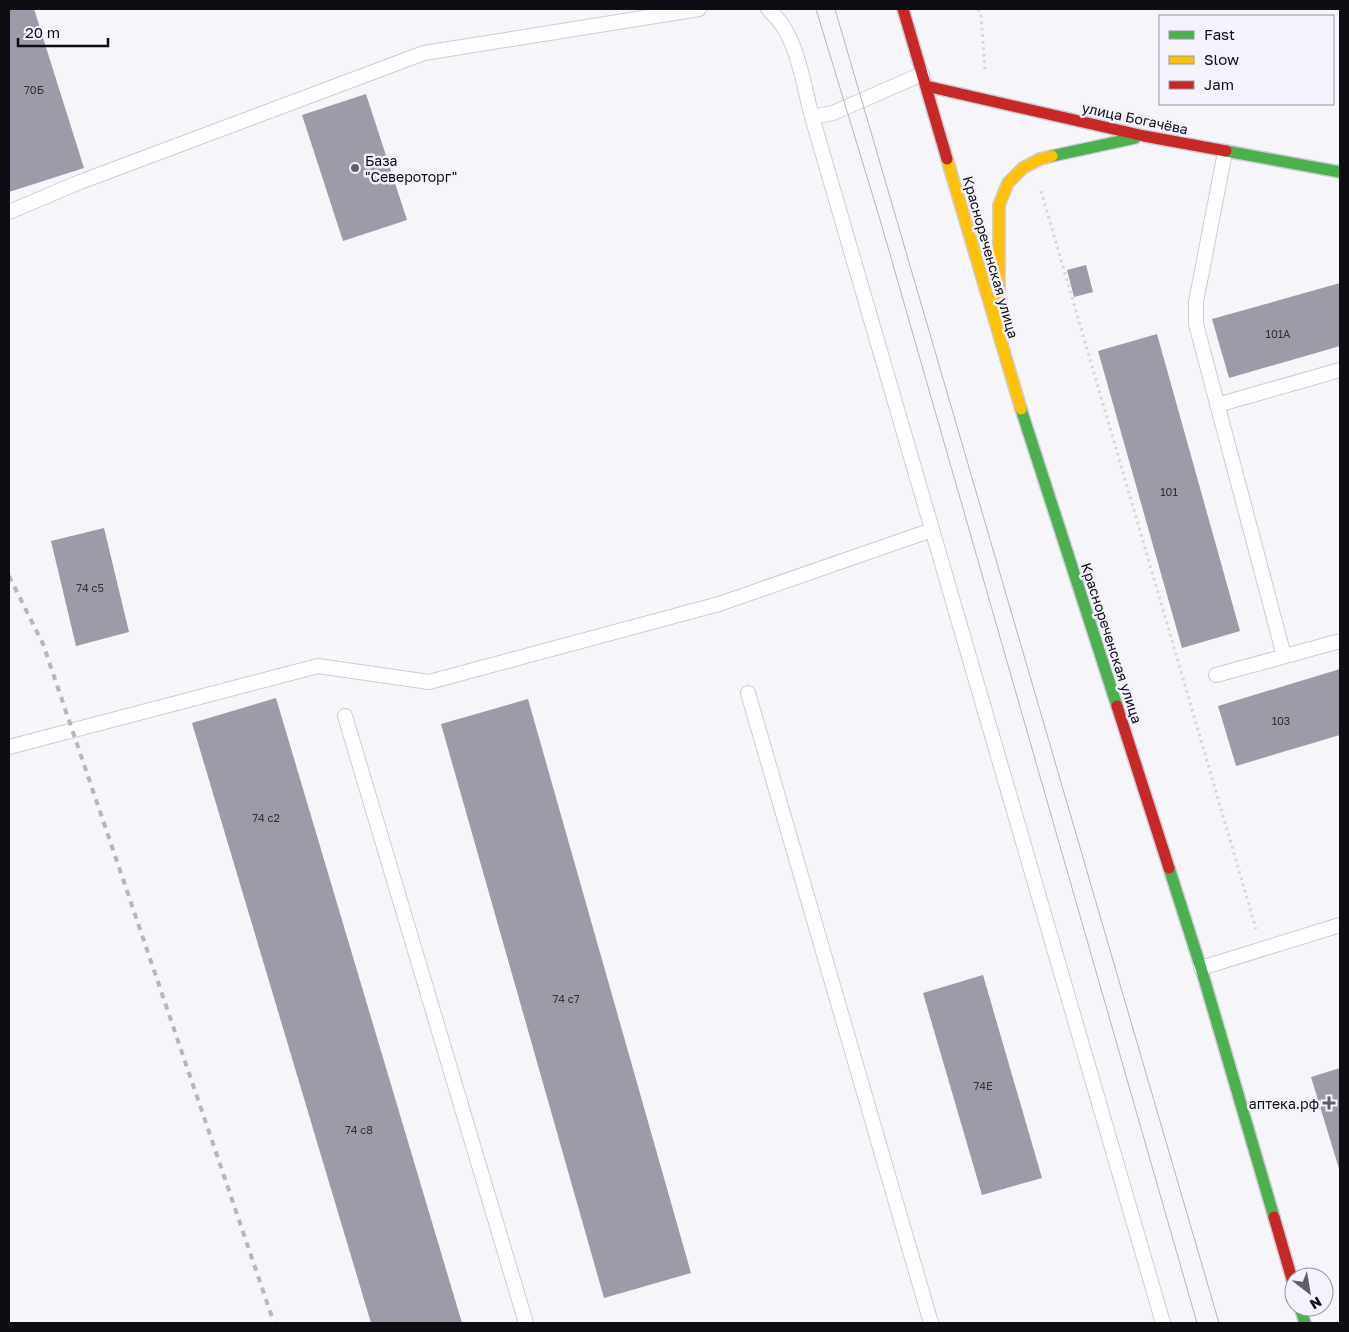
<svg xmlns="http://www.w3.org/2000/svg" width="1349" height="1332" font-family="'Golos Text',sans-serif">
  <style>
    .building { fill: #9c9ba8 }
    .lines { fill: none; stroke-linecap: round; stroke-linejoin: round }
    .lane-casing { stroke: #cdccd2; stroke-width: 16 }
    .fast-casing { stroke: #cdccd2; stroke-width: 14 }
    .slow-casing { stroke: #cdccd2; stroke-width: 14 }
    .jam-casing { stroke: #cdccd2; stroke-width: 14 }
    .path { stroke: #d6d6d8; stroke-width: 3; stroke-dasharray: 2.5 4; stroke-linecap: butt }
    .lane { stroke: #fefefe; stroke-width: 14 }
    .fast { stroke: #4caf50; stroke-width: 11 }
    .slow { stroke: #ffc107; stroke-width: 11 }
    .jam { stroke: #c62828; stroke-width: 11 }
    .tram { stroke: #b7b7b9; stroke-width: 1 }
    .rail { stroke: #b7b7b9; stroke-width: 4; stroke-dasharray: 6 6; stroke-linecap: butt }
    .poi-dot { fill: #5f5e64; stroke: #f3f2fd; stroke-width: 2 }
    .labels { text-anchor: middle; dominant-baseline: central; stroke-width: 5; stroke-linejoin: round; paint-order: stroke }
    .number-label { font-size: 11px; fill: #323038 }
    .street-label { font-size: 14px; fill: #0e0d13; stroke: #f3f2fd }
    .poi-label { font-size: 14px; fill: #0e0d13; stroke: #f3f2fd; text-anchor: start }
  </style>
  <rect width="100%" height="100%" fill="#f5f5fa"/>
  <path class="building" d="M 9,9 L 34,9 L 84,168 L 9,192 Z
    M 366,94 L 407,220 L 343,241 L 302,115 Z
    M 1086,265 L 1093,292 L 1074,297 L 1067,270 Z
    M 1340,283 L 1340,346 L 1229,378 L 1212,319 Z
    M 1157,334 L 1240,631 L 1182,648 L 1098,351 Z
    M 104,528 L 129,632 L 76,646 L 51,541 Z
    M 1340,669 L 1340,735 L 1236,766 L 1218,706 Z
    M 276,698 L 339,910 L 462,1323 L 371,1323 L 192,723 Z
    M 528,699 L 691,1273 L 604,1298 L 441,724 Z
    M 983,975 L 1042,1178 L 982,1195 L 923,993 Z
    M 1340,1068 L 1340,1172 L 1311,1077 Z"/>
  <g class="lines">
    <g class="lane-casing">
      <path id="lane" d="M 768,9 C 798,34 802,81 812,117 L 833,113 L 922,74
        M 812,117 L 1163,1323
        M 1225,152 L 1196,302 L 1196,324 L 1284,656
        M 9,212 L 80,182 L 424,53 L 699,9
        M 1217,405 L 1340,370
        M 1216,675 L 1340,641
        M 748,693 L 931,1323
        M 345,716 L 526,1323
        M 9,747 L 318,666 L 429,682 L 719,604 L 932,530
        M 1201,968 L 1340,925"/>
    </g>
    <g class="fast-casing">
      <path id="fast" d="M 1226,151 L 1340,172
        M 1052,156 L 1135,138
        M 1021,409 L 1117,706
        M 1169,868 L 1201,968 L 1274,1217
        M 1300,1307 L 1305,1323"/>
    </g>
    <g class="slow-casing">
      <path id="slow" d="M 947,159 L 1021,409
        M 999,328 L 999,205 L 1008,183 L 1023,168 L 1040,159 L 1052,156"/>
    </g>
    <g class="jam-casing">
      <path id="jam" d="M 903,9 L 947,159
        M 926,86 L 1144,136 L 1226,151
        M 1117,706 L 1169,868
        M 1274,1217 L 1294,1286"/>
    </g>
    <path class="path" d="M 978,9 L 981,16 L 985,70
      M 1041,191 L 1256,929"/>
    <use href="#lane" class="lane"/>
    <use href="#fast" class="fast"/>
    <use href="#slow" class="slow"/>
    <use href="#jam" class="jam"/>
    <path class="tram" d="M 816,9 L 881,223 L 1197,1323
      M 835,9 L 1219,1323"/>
    <path class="rail" d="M 9,576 L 43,644 L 274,1323"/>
  </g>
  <g class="poi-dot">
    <circle cx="355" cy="168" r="5"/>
    <path d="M1326.5 1095.5h5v5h5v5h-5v5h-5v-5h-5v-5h5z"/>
  </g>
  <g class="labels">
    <g class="number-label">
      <text x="34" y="89">70Б</text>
      <text x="1278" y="333">101А</text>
      <text x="1169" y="491">101</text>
      <text x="90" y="587">74 с5</text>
      <text x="1281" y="720">103</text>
      <text x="266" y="817">74 с2</text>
      <text x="566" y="998">74 с7</text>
      <text x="983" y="1085">74Е</text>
      <text x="359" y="1129">74 с8</text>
    </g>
    <g class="street-label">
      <text transform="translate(1135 118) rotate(12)">улица Богачёва</text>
      <text transform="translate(991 257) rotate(74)">Краснореченская улица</text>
      <text transform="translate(1112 643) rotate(72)">Краснореченская улица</text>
    </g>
    <g class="poi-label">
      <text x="365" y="160">База<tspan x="365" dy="16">"Североторг"</tspan></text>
      <text x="1319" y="1103" text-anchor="end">аптека.рф</text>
    </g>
  </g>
  <rect width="1349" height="1332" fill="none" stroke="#0e0d13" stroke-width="20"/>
  <rect x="1159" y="15" width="175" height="90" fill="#f3f2fd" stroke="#97969f"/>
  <rect x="1169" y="31" width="25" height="8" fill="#4caf50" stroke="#97969f"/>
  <text x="1204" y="40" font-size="15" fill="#0e0d13">Fast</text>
  <rect x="1169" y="56" width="25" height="8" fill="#ffc107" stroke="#97969f"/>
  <text x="1204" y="65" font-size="15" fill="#0e0d13">Slow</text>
  <rect x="1169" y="81" width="25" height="8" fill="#c62828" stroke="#97969f"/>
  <text x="1204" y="90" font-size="15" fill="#0e0d13">Jam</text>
  <g transform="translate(1309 1292) rotate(149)"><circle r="24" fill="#f3f2fd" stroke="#97969f"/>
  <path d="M0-4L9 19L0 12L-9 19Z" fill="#5f5e64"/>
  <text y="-8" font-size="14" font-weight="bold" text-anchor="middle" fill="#0e0d13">N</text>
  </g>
  <path d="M18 38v8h90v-8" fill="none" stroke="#0e0d13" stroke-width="2.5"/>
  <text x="25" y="38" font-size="15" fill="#0e0d13" stroke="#f3f2fd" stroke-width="4" paint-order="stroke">20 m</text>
</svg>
